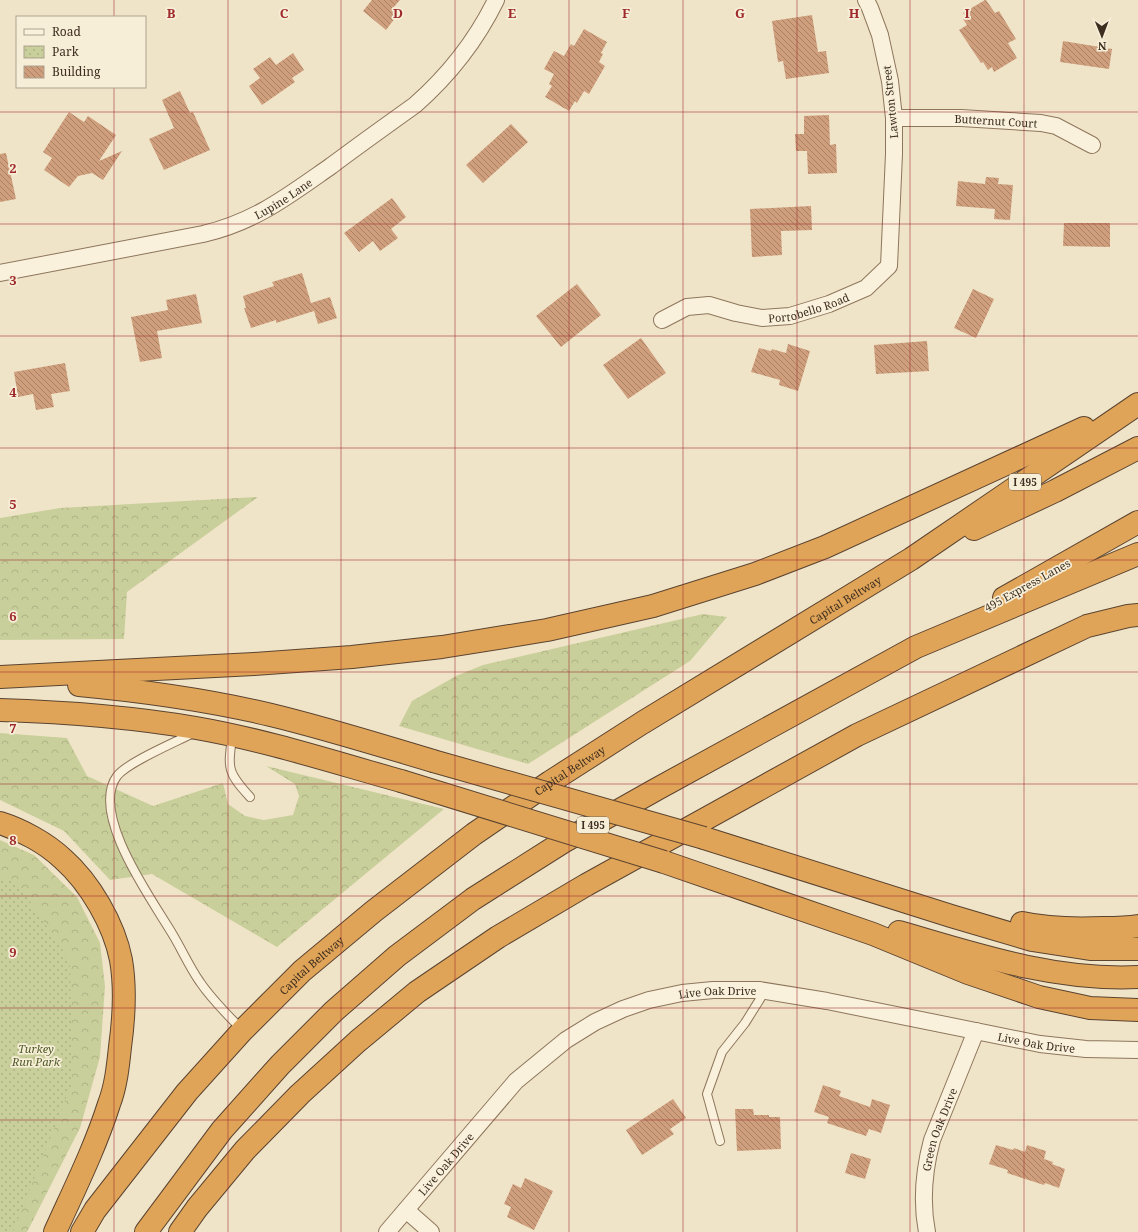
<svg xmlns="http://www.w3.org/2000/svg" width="1138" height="1232" font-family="'Noto Serif',serif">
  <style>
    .forest { fill: url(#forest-crowns) }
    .park { fill: url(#park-dots) }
    .building { fill: url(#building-back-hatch) }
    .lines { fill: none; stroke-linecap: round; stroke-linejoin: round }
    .service-casing { stroke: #8d765c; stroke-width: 10 }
    .minor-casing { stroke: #8d765c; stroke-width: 18 }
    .motorway-casing { stroke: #5b4430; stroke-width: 24 }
    .service { stroke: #faf1dc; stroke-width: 8 }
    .minor { stroke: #faf1dc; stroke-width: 16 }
    .motorway { stroke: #e0a458; stroke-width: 22 }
    .motorway-bridge-casing { stroke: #5b4430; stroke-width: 24; stroke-linecap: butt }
    .motorway-bridge { stroke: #e0a458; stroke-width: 22 }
    .grid { fill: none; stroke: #9e2a2b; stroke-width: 1; stroke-opacity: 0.55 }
    .labels { text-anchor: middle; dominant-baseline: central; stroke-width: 3.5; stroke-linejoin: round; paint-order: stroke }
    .shield { fill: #f7eed8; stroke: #756857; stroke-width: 1 }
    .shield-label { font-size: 10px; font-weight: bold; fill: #3d2e20 }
    .street-label { font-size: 11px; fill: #3d2e20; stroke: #f7eed8 }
    .park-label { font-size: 11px; font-style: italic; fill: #4d5a26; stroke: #f7eed8 }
    .grid-label { font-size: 13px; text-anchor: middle; font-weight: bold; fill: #9e2a2b; stroke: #f7eed8; stroke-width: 3.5; stroke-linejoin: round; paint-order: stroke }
  </style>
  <defs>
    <pattern id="forest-crowns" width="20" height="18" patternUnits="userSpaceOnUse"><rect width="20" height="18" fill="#c9cf9b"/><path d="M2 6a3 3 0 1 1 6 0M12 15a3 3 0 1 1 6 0" fill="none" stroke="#aeb285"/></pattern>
    <pattern id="park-dots" width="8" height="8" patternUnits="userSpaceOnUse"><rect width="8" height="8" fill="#c9cf9b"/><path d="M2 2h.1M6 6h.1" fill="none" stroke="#aeb285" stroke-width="1.8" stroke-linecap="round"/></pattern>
    <pattern id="building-back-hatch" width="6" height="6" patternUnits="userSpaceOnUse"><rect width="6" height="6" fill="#cf9f7d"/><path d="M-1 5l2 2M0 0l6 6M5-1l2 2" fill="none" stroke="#a98266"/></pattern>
  </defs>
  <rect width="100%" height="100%" fill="#f0e4c8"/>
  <path class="forest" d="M 258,497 L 127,592 L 124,639 L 0,640 L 0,518 L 60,508 Z
    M 703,614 L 727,617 L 690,661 L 528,764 L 399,726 L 412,701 L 456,676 L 483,665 Z
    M 0,733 L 67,738 L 87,776 L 153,806 L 223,783 L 228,804 L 245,816 L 264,820 L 293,815 L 299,796 L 295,784 L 266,766 L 444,809 L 277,947 L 152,874 L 110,880 L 64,831 L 0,800 Z
    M 0,840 L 34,855 L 77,897 L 100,943 L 105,986 L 100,1057 L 80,1128 L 27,1232 L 0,1232 Z"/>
  <path class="park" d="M 0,877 L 17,882 L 70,961 L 72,1083 L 13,1232 L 0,1232 Z"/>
  <path class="building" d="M 372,0 L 400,0 L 393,8 L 399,13 L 386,30 L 363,11 Z
    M 985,0 L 986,0 L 995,13 L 999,11 L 1016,39 L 1008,43 L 1017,58 L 994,72 L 992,67 L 988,70 L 983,62 L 981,63 L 959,30 L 967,25 L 963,19 L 966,17 L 963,13 Z
    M 812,15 L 818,52 L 826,51 L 829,73 L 786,79 L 783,61 L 778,62 L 772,21 Z
    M 584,29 L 607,42 L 601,53 L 603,54 L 599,62 L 605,66 L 589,94 L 584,91 L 577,103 L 575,101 L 569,111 L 545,97 L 552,86 L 549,84 L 554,74 L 544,69 L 554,51 L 564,56 L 571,44 L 574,46 Z
    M 1063,41 L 1112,49 L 1109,69 L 1060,62 Z
    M 293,53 L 304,70 L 292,78 L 295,82 L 262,105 L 249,86 L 260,78 L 253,69 L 270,57 L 276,65 Z
    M 180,91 L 190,113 L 193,112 L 210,150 L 164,170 L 149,139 L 174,128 L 162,100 Z
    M 69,112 L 84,122 L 88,116 L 116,135 L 99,161 L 122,151 L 103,180 L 92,173 L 78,176 L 69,187 L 44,170 L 52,158 L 43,152 Z
    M 829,115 L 830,145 L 836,144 L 837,173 L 808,174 L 807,151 L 796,151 L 795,134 L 804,134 L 804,116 Z
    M 511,124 L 528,142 L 483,183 L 466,165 Z
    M 6,153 L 16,199 L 0,202 L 0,154 Z
    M 986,177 L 999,178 L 998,184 L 1013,185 L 1010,220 L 994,219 L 995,209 L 956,206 L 958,181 L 985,184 Z
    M 392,198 L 406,217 L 391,229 L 398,238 L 380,251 L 373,241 L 359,252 L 344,233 Z
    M 811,206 L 812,230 L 781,231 L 782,255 L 752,257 L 750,209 Z
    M 1064,223 L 1110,223 L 1110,247 L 1063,246 Z
    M 302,273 L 311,303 L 330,297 L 337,318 L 318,324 L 314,311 L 276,323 L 276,320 L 251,328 L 244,308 L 246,308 L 243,296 L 274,286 L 272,282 Z
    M 577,284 L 601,315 L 561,347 L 536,316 Z
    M 973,289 L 994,299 L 976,338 L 954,328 Z
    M 196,294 L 202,323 L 157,331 L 162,358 L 140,362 L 131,317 L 168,310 L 166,300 Z
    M 641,338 L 666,373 L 628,399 L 603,365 Z
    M 927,341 L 929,371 L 876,374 L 874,345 Z
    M 788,344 L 810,351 L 798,391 L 779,385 L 780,380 L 751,372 L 759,348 L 771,351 L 772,349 L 786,353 Z
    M 65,363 L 70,391 L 51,394 L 54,407 L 36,410 L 33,394 L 18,397 L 14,372 Z
    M 823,1085 L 841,1091 L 839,1096 L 870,1107 L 872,1099 L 890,1105 L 881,1133 L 869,1129 L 866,1136 L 827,1123 L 829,1117 L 814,1112 Z
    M 673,1099 L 686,1118 L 670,1129 L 674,1134 L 642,1155 L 626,1130 Z
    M 735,1109 L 753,1109 L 754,1115 L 769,1115 L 769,1117 L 780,1117 L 781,1149 L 737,1151 Z
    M 996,1145 L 1013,1150 L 1014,1148 L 1025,1152 L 1027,1145 L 1046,1151 L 1044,1159 L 1053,1162 L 1052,1164 L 1065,1169 L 1059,1188 L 1045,1183 L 1044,1185 L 1007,1173 L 1008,1170 L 989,1164 Z
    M 851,1153 L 871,1159 L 865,1179 L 845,1173 Z
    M 525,1178 L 553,1191 L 534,1230 L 507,1217 L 511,1207 L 504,1204 L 513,1184 L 521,1188 Z"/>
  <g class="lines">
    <g class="service-casing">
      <path id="service" d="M 193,733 C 176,742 128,762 117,776 C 89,814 153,901 173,935 C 182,950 190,968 200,982 C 212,1000 228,1015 242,1030
        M 232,737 C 228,769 227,772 250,797
        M 720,1141 L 707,1094 L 722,1052 L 745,1023 L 765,991"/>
    </g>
    <g class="minor-casing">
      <g id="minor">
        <path id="s1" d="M 894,118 L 961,118 L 1041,123 L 1056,126 L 1092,145"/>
        <path id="s2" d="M 0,273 L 203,234 C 255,222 288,196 331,166 C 359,145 387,125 415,105 C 449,75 476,41 496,0"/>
        <path id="s3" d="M 662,320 L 687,307 L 709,305 L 736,313 L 762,318 L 790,316 L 829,304 L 866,288 L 889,266 L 894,154 L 894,118 L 890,81 L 880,35 L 870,8 L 866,0"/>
        <path d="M 406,1210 L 431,1232"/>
        <path id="s4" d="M 387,1232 L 516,1081 L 566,1040 L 595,1022 L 623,1009 L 649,1000 L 682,993 L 713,990 L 759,990 L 827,1001 L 1040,1044 L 1086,1049 L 1138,1050"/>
        <path id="s5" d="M 927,1232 C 921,1201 924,1170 932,1140 L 976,1031"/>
      </g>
    </g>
    <g class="motorway-casing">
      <g id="motorway">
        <path d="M 974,529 L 1055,491 L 1138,448"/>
        <path d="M 1004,598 L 1138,522"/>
        <path d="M 0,677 L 254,664 L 352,657 L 442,647 L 547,630 L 653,606 L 755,574 L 825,547 L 1084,428"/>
        <path d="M 79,685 C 143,691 208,700 271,715 C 325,728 379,745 433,761"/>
        <path d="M 0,710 C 66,712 131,717 196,728 C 265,740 333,762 401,781"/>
        <path d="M 0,823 C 22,830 46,843 63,859 C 90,883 114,924 121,960 C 126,989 124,1018 120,1047 C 118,1066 116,1086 109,1104 C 95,1148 74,1190 55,1232"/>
        <path d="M 704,838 L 951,916 L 1032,940 L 1090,949 L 1138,949"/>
        <path d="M 664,862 L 873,934 L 968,973 L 1039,997 L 1090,1008 L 1138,1010"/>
        <path d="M 1022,923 C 1048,929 1076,929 1103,928 C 1115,928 1127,928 1138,926"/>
        <path d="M 899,932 C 977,955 1056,981 1138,977"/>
        <path id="s6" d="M 82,1232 L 95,1210 L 187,1092 L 242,1031 L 302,971 L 374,911 L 474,834 L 550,782 L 642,723 L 911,559 L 1138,404"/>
        <path d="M 146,1232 L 222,1130 L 280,1065 L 334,1011 L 397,956 L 473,899 L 563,842 L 657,789 L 916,647 L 1138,554"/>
        <path d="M 180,1232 L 197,1208 L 245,1150 L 300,1094 L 358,1041 L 417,992 L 498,937 L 586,885 L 857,735 L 1087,626 L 1128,616 L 1138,615"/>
      </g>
    </g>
    <use href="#service" class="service"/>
    <use href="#minor" class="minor"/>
    <use href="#motorway" class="motorway"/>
    <g class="motorway-bridge-casing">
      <path id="motorway-bridge" d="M 433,761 L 704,838
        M 401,781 L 664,862"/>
    </g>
    <use href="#motorway-bridge" class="motorway-bridge"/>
  </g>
  <path class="grid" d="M 114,0 L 114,17M 228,0 L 228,1232M 341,0 L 341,1232M 455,0 L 455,1232M 569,0 L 569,1232M 683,0 L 683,1232M 797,0 L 797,1232M 910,0 L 910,1232M 1024,0 L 1024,1232M 114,87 L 114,1232M 0,112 L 1138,112M 0,224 L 1138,224M 0,336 L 1138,336M 0,448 L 1138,448M 0,560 L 1138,560M 0,672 L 1138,672M 0,784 L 1138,784M 0,896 L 1138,896M 0,1008 L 1138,1008M 0,1120 L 1138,1120"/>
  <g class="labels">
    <g class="shield">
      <rect x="1009" y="474" width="32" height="16" rx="3"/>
      <rect x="577" y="817" width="32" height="16" rx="3"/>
    </g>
    <g class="shield-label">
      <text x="1025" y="482">I 495</text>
      <text x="593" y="825">I 495</text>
    </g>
    <g class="street-label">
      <text transform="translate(890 102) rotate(-96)">Lawton Street</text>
      <text stroke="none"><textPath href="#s1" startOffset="102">Butternut Court</textPath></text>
      <text stroke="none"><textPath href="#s2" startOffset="295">Lupine Lane</textPath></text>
      <text stroke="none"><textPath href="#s3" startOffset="153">Portobello Road</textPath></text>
      <text transform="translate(1027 585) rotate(-29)">495 Express Lanes</text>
      <text stroke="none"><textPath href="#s6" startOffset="1001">Capital Beltway</textPath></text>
      <text stroke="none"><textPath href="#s6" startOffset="677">Capital Beltway</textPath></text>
      <text stroke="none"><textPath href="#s6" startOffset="353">Capital Beltway</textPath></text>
      <text stroke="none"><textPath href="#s4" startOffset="425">Live Oak Drive</textPath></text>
      <text stroke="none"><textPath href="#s4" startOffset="749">Live Oak Drive</textPath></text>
      <text stroke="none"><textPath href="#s5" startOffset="105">Green Oak Drive</textPath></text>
      <text stroke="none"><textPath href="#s4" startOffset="90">Live Oak Drive</textPath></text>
    </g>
    <g class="park-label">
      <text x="36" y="1048">Turkey<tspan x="36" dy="13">Run Park</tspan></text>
    </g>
  </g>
  <g class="grid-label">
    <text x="171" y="18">B</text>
    <text x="284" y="18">C</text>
    <text x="398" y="18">D</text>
    <text x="512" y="18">E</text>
    <text x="626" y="18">F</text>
    <text x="740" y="18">G</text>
    <text x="854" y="18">H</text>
    <text x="967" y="18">I</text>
    <text x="13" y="173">2</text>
    <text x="13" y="285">3</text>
    <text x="13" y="397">4</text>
    <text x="13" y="509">5</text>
    <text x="13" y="621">6</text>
    <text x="13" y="733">7</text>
    <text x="13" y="845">8</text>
    <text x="13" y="957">9</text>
  </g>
  <rect x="16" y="16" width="130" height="72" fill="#f7eed8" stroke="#ada18e"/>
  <rect x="24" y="29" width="20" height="6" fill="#faf1dc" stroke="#ada18e"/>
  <text x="52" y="36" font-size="12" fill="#3d2e20">Road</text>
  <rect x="24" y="46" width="20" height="12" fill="url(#park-dots)" stroke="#ada18e"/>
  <text x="52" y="56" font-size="12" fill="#3d2e20">Park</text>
  <rect x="24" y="66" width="20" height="12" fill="url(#building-back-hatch)" stroke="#ada18e"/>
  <text x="52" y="76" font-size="12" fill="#3d2e20">Building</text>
  <g transform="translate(1102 36) rotate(179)" stroke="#f7eed8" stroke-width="3" paint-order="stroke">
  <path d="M0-3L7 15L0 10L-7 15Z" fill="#3d2e20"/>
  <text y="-6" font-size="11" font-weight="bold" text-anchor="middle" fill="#3d2e20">N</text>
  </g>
</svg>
